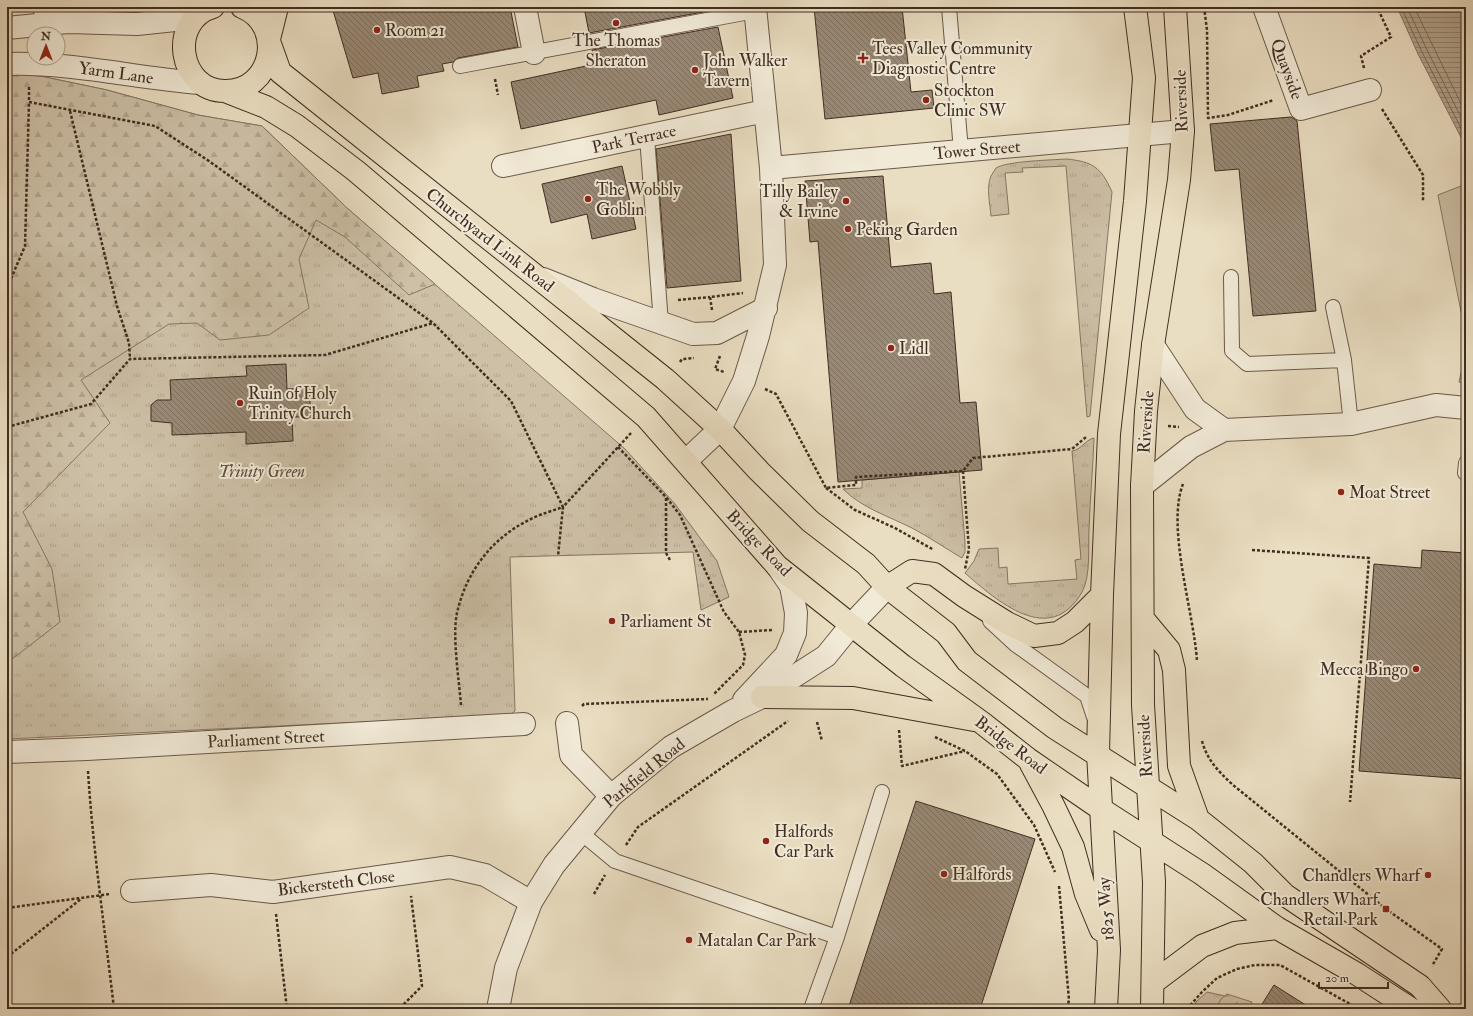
<svg xmlns="http://www.w3.org/2000/svg" width="1473" height="1016" font-family="'IM FELL Double Pica',serif">
  <style>
    .grass { fill: url(#grass-tufts); stroke: #877664 }
    .forest { fill: url(#forest-firs); stroke: #877664 }
    .garden { fill: #cdc0a7; stroke: #877664 }
    .water { fill: url(#water-rules); stroke: #847361 }
    .lines { fill: none; stroke-linecap: round; stroke-linejoin: round }
    .shore { stroke: #796856; stroke-width: 1 }
    .building { fill: url(#building-back-hatch); stroke: #412d21 }
    .service-casing { stroke: #6b5949; stroke-width: 16 }
    .minor-casing { stroke: #6b5949; stroke-width: 24 }
    .tertiary-casing { stroke: #6b5949; stroke-width: 24 }
    .primary-casing { stroke: #412d21; stroke-width: 24 }
    .path { stroke: #412d21; stroke-width: 2.5; stroke-dasharray: 3 2; stroke-linecap: butt }
    .service { stroke: #f1ead7; stroke-width: 14 }
    .minor { stroke: #f1ead7; stroke-width: 22 }
    .tertiary { stroke: #f1ead7; stroke-width: 22 }
    .primary { stroke: #eadec2; stroke-width: 22 }
    .poi-dot { fill: #8f2418; stroke: #f1ead7; stroke-width: 1.5 }
    .labels { text-anchor: middle; dominant-baseline: central; stroke-width: 4; stroke-linejoin: round; paint-order: stroke }
    .poi-label { font-size: 17px; fill: #412d21; stroke: #f1ead7; text-anchor: start }
    .street-label { font-size: 17px; fill: #412d21; stroke: #f1ead7 }
    .park-label { font-size: 17px; font-style: italic; fill: #5d4a3c; stroke: #f1ead7 }
  </style>
  <defs>
    <pattern id="grass-tufts" width="24" height="20" patternUnits="userSpaceOnUse"><rect width="24" height="20" fill="#cdc0a7"/><path d="M3 7l-1-3M5 7V3M7 7l1-3M15 17l-1-3M17 17v-4M19 17l1-3" fill="none" stroke="#b1a58f"/></pattern>
    <pattern id="forest-firs" width="22" height="20" patternUnits="userSpaceOnUse"><rect width="22" height="20" fill="#cdc0a7"/><path d="M5 1l3.5 6h-7zM16 11l3.5 6h-7z" fill="#b1a58f"/></pattern>
    <pattern id="water-rules" width="6" height="5" patternUnits="userSpaceOnUse"><rect width="6" height="5" fill="#b1a28b"/><path d="M0 2.5h6" fill="none" stroke="#928471"/></pattern>
    <pattern id="building-back-hatch" width="6" height="6" patternUnits="userSpaceOnUse"><rect width="6" height="6" fill="#998975"/><path d="M-1 5l2 2M0 0l6 6M5-1l2 2" fill="none" stroke="#7e7060"/></pattern>
  </defs>
  <rect width="100%" height="100%" fill="#eadec2"/>
  <filter id="stains"><feTurbulence type="fractalNoise" baseFrequency=".005" numOctaves="4"/><feColorMatrix values="0 0 0 0 .2 0 0 0 0 .09 0 0 0 0 .02 0 0 0 .5 -.17"/></filter>
  <radialGradient id="worn" r=".72"><stop offset=".6" stop-color="#630" stop-opacity="0"/><stop offset="1" stop-color="#630" stop-opacity=".3"/></radialGradient>
  <path class="grass" d="M 7,69 L 107,90 L 198,115 L 262,126 L 347,208 L 625,449 L 675,504 L 717,561 L 729,597 L 701,610 L 693,552 L 510,557 L 515,711 L 510,715 L 7,739 Z
    M 1067,159 C 1093,162 1101,167 1112,192 L 1090,416 L 1087,417 L 1066,166 L 1022,168 L 1023,172 L 1005,173 L 1009,214 L 991,216 C 990,204 986,187 991,176 C 992,174 995,170 996,168 C 1007,161 1052,160 1067,159 Z
    M 1094,438 C 1093,468 1090,498 1089,529 C 1088,546 1091,576 1082,592 C 1050,648 997,601 965,573 L 974,561 L 979,549 L 998,548 L 999,568 L 1007,567 L 1008,584 L 1077,579 L 1075,560 L 1081,559 L 1072,451 C 1081,450 1085,440 1094,438 Z
    M 959,472 L 965,542 L 965,552 L 962,558 C 945,548 929,537 912,528 C 888,516 862,508 843,489 L 862,488 L 862,480 Z
    M 1207,992 L 1225,996 L 1216,1009 L 1192,1009 L 1196,1002 Z"/>
  <path class="forest" d="M 7,69 L 107,90 L 198,115 L 262,126 L 347,208 L 435,284 L 409,295 L 345,237 L 316,220 L 299,259 L 309,308 L 269,335 L 220,340 L 197,323 L 169,324 L 81,380 L 110,423 L 23,512 L 52,569 L 60,622 L 7,663 Z
    M 1227,994 L 1252,1002 L 1248,1009 L 1216,1009 L 1221,999 Z"/>
  <path class="garden" d="M 1466,184 L 1466,337 L 1438,195 Z
    M 1466,350 L 1466,384 L 1459,382 Z"/>
  <path class="water" d="M 1397,7 L 1466,7 L 1466,147 L 1418,54 Z"/>
  <g class="lines">
    <path class="shore" d="M 1401,7 L 1422,52 L 1466,138
      M 1407,7 L 1427,50 L 1466,127
      M 1414,7 L 1466,114"/>
  </g>
  <path class="building" d="M 332,7 L 510,7 L 518,47 L 458,58 L 453,62 L 442,64 L 444,71 L 417,76 L 419,87 L 382,94 L 378,73 L 353,78 Z
    M 584,7 L 713,7 L 714,10 L 589,33 Z
    M 814,7 L 902,7 L 911,92 L 932,90 L 934,108 L 825,119 Z
    M 718,27 L 733,98 L 659,115 L 656,100 L 521,129 L 511,82 L 595,64 L 592,50 Z
    M 1291,117 L 1297,121 L 1316,311 L 1253,316 L 1239,169 L 1215,171 L 1210,124 Z
    M 731,134 L 741,281 L 667,288 L 656,149 Z
    M 622,166 L 636,229 L 592,239 L 587,214 L 551,223 L 542,184 Z
    M 883,176 L 891,267 L 931,263 L 934,294 L 951,292 L 960,403 L 976,402 L 982,470 L 838,482 L 818,241 L 810,242 L 805,181 Z
    M 286,364 L 287,389 L 309,388 L 311,417 L 292,417 L 293,441 L 246,444 L 246,432 L 172,435 L 172,423 L 151,421 L 151,405 L 157,400 L 171,400 L 170,380 L 247,376 L 246,366 Z
    M 1422,550 L 1466,553 L 1466,779 L 1359,771 L 1374,564 L 1421,568 Z
    M 916,801 L 1035,839 L 980,1009 L 848,1009 Z
    M 1274,985 L 1312,1009 L 1259,1009 Z"/>
  <g class="lines">
    <g class="service-casing">
      <path id="service" d="M 949,7 L 961,151
        M 460,66 L 755,11
        M 647,137 L 661,323
        M 1231,277 L 1232,351 L 1247,364 L 1344,360
        M 1333,307 L 1344,360 L 1351,424
        M 1465,473 L 1466,463
        M 990,621 L 1016,645 L 1087,696 L 1094,717
        M 580,832 L 615,861 L 837,937
        M 811,1009 L 837,937 L 882,792"/>
    </g>
    <g class="minor-casing">
      <path id="minor" d="M 45,7 L 46,23
        M 525,7 L 534,53
        M 1264,7 L 1301,109 L 1370,90
        M 503,166 L 765,111
        M 771,168 L 1183,131
        M 543,279 L 593,299 L 693,334 L 717,333 L 766,308
        M 1153,345 L 1195,409 L 1224,430
        M 686,461 L 720,429 L 744,381 L 758,336 L 775,265 L 771,168 L 755,7
        M 1142,486 L 1191,447 L 1224,430 L 1351,424 L 1436,405 L 1466,408
        M 567,723 L 571,755 L 611,796
        M 7,752 L 87,749 L 524,724
        M 132,891 L 211,885 L 273,892 L 450,867 L 485,875 L 531,902"/>
    </g>
    <g class="tertiary-casing">
      <path id="tertiary" d="M 7,28 L 68,22 L 137,24 L 194,18
        M 7,64 C 72,62 135,78 200,83
        M 744,700 L 786,655 L 795,633 L 796,613 L 791,586 L 778,567
        M 498,1009 L 506,968 L 531,902 L 554,865 L 611,796 L 671,747 L 733,711 L 762,697 L 826,656 L 852,624 L 887,587"/>
    </g>
    <g class="primary-casing">
      <path id="primary" d="M 213,7 C 168,20 178,91 225,91 C 273,92 286,25 242,7
        M 269,39 L 277,7
        M 270,44 L 280,72 L 665,379 L 720,429 L 759,471 L 810,521 L 866,564 L 887,587 L 946,633 L 967,661 L 1055,728 L 1198,819 L 1253,863 L 1285,895 L 1420,986 L 1440,1009
        M 225,91 L 266,107 L 297,126 L 356,171 L 646,417 L 777,566 L 903,666 L 981,722 L 1028,759 L 1101,809 L 1202,874 L 1277,928 L 1357,974 L 1411,1009
        M 887,587 L 912,571 L 934,574 L 964,596 L 1007,623 L 1034,636 L 1058,633 L 1075,622 L 1102,595
        M 1144,620 L 1169,650 L 1174,670 L 1179,766 L 1198,819
        M 762,697 L 853,698 L 974,720
        M 1031,764 L 1053,805 L 1073,847 L 1086,894 L 1101,930
        M 1154,982 L 1202,946 L 1235,933 L 1277,928
        M 1106,1009 L 1109,950 L 1098,753 L 1102,595 L 1109,434 L 1135,201 L 1144,78 L 1135,7
        M 1152,1009 L 1154,882 L 1143,705 L 1142,486 L 1146,411 L 1153,345 L 1179,180 L 1183,131 L 1175,7"/>
    </g>
    <path class="path" d="M 1204,7 L 1207,30 L 1208,118 L 1228,115 L 1274,100
      M 1364,68 L 1361,56 L 1391,37 L 1377,7
      M 495,79 L 498,95
      M 29,87 L 29,102 L 155,126 L 209,161 L 433,323 L 511,401 L 563,507 L 631,433
      M 1382,109 L 1423,175 L 1423,202
      M 70,111 L 117,306 L 129,343 L 130,359
      M 7,288 L 25,246 L 29,102
      M 678,300 L 710,297
      M 712,310 L 710,297 L 743,293
      M 720,356 L 715,369 L 724,372
      M 680,362 L 682,359 L 694,358
      M 765,389 L 776,394 L 826,488 L 856,485 L 856,477 L 963,471 L 973,458 L 1072,449 L 1086,437
      M 1168,426 L 1179,427
      M 7,427 L 91,404 L 130,359 L 325,355 L 433,323
      M 618,447 L 666,497 L 680,515 L 724,612 L 739,632 L 745,655 L 743,665 L 713,695
      M 963,471 L 969,549 L 965,569
      M 1183,484 C 1166,527 1194,613 1197,661
      M 826,488 L 855,510 L 895,528 L 934,550
      M 666,498 L 666,553 L 670,560
      M 1252,550 L 1369,558 L 1350,802
      M 739,632 L 772,630
      M 461,705 C 459,680 452,635 457,613 C 466,572 492,538 529,520 C 540,514 552,511 563,507 L 558,556
      M 582,706 L 584,704 L 708,699
      M 817,722 L 822,741
      M 899,730 L 902,766 L 965,751
      M 935,737 L 965,751 L 997,774 L 1034,825 L 1055,872
      M 1202,741 C 1207,760 1219,772 1233,785 L 1386,909 L 1442,949 L 1432,966
      M 88,771 C 93,851 105,930 114,1009
      M 626,845 L 638,827 L 788,721
      M 1059,886 L 1069,1000 L 1067,1009
      M 594,894 L 605,875
      M 7,908 L 110,894
      M 276,914 L 287,1009
      M 7,957 L 81,899
      M 404,1009 L 403,1005 L 422,986 L 411,896
      M 1187,1009 L 1202,992 L 1217,978 L 1237,969 L 1255,965 L 1280,965 L 1359,1009"/>
    <use href="#service" class="service"/>
    <use href="#minor" class="minor"/>
    <use href="#tertiary" class="tertiary"/>
    <use href="#primary" class="primary"/>
  </g>
  <g class="poi-dot">
    <circle cx="616" cy="23" r="4"/>
    <circle cx="377" cy="30" r="4"/>
    <path d="M861 52h4v4h4v4h-4v4h-4v-4h-4v-4h4z"/>
    <circle cx="695" cy="70" r="4"/>
    <circle cx="926" cy="100" r="4"/>
    <circle cx="588" cy="199" r="4"/>
    <circle cx="846" cy="201" r="4"/>
    <circle cx="848" cy="229" r="4"/>
    <circle cx="891" cy="348" r="4"/>
    <circle cx="240" cy="403" r="4"/>
    <circle cx="1341" cy="492" r="4"/>
    <circle cx="612" cy="621" r="4"/>
    <circle cx="1416" cy="669" r="4"/>
    <circle cx="766" cy="841" r="4"/>
    <circle cx="944" cy="874" r="4"/>
    <circle cx="1428" cy="875" r="4"/>
    <rect x="1382" y="905" width="8" height="8" rx="2"/>
    <circle cx="689" cy="940" r="4"/>
  </g>
  <g class="labels">
    <g class="poi-label">
      <text x="385" y="30">Room 21</text>
      <text x="616" y="40" text-anchor="middle">The Thomas<tspan x="616" dy="20">Sheraton</tspan></text>
      <text x="872" y="48">Tees Valley Community<tspan x="872" dy="20">Diagnostic Centre</tspan></text>
      <text x="703" y="60">John Walker<tspan x="703" dy="20">Tavern</tspan></text>
      <text x="934" y="90">Stockton<tspan x="934" dy="20">Clinic SW</tspan></text>
      <text x="596" y="189">The Wobbly<tspan x="596" dy="20">Goblin</tspan></text>
      <text x="838" y="191" text-anchor="end">Tilly Bailey<tspan x="838" dy="20">&amp; Irvine</tspan></text>
      <text x="856" y="229">Peking Garden</text>
      <text x="899" y="348">Lidl</text>
      <text x="248" y="393">Ruin of Holy<tspan x="248" dy="20">Trinity Church</tspan></text>
      <text x="1349" y="492">Moat Street</text>
      <text x="620" y="621">Parliament St</text>
      <text x="1408" y="669" text-anchor="end">Mecca Bingo</text>
      <text x="774" y="831">Halfords<tspan x="774" dy="20">Car Park</tspan></text>
      <text x="952" y="874">Halfords</text>
      <text x="1420" y="875" text-anchor="end">Chandlers Wharf</text>
      <text x="1378" y="899" text-anchor="end">Chandlers Wharf<tspan x="1378" dy="20">Retail Park</tspan></text>
      <text x="697" y="940">Matalan Car Park</text>
    </g>
    <g class="street-label">
      <text transform="translate(1287 69) rotate(70)">Quayside</text>
      <text transform="translate(116 73) rotate(8)">Yarm Lane</text>
      <text transform="translate(1181 101) rotate(-92)">Riverside</text>
      <text transform="translate(634 139) rotate(-12)">Park Terrace</text>
      <text transform="translate(977 150) rotate(-5)">Tower Street</text>
      <text transform="translate(490 240) rotate(38)">Churchyard Link Road</text>
      <text transform="translate(1146 422) rotate(-86)">Riverside</text>
      <text transform="translate(759 543) rotate(46)">Bridge Road</text>
      <text transform="translate(266 739) rotate(-3)">Parliament Street</text>
      <text transform="translate(1011 745) rotate(37)">Bridge Road</text>
      <text transform="translate(1145 746) rotate(-93)">Riverside</text>
      <text transform="translate(644 773) rotate(-39)">Parkfield Road</text>
      <text transform="translate(336 883) rotate(-7)">Bickersteth Close</text>
      <text transform="translate(1106 909) rotate(-94)">1825 Way</text>
    </g>
    <g class="park-label">
      <text x="262" y="471">Trinity Green</text>
    </g>
  </g>
  <rect width="1473" height="1016" fill="none" stroke="#eadec2" stroke-width="24"/>
  <rect x="8" y="8" width="1457" height="1000" fill="none" stroke="#412d21" stroke-width="2"/>
  <rect x="12" y="12" width="1449" height="992" fill="none" stroke="#412d21"/>
  <g transform="translate(46 46)"><circle r="19" fill="#f1ead7" stroke="#ab9e8e"/>
  <path d="M0-3L7 15L0 10L-7 15Z" fill="#8f2418"/>
  <text y="-6" font-size="11" font-weight="bold" text-anchor="middle" fill="#412d21">N</text>
  </g>
  <path d="M1319 982v6h69v-6" fill="none" stroke="#412d21" stroke-width="2"/>
  <text x="1325" y="982" font-size="12" fill="#412d21" stroke="#f1ead7" stroke-width="3" paint-order="stroke">20 m</text>
  <rect width="100%" height="100%" filter="url(#stains)"/>
  <rect width="100%" height="100%" fill="url(#worn)"/>
</svg>
